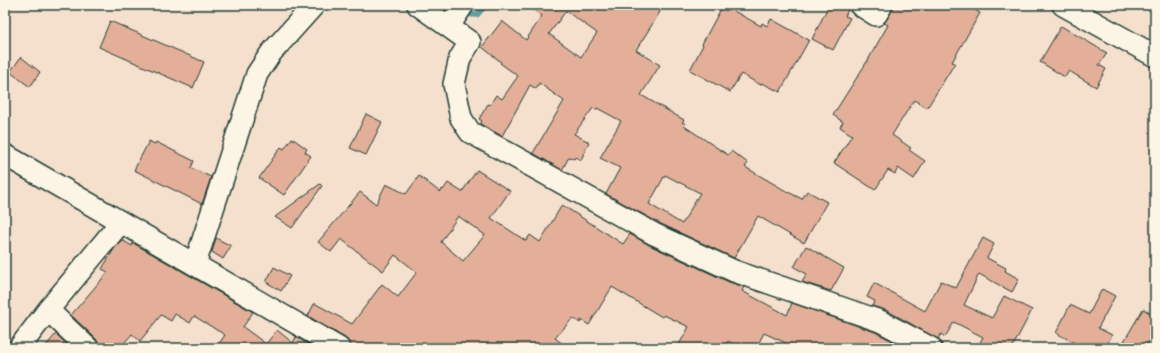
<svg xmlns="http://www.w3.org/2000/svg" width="1160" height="353" font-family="'Playpen Sans',sans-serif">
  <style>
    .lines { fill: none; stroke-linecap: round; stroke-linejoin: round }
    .stream { stroke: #629ea0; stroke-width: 5.5 }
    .building { fill: #e4af99; stroke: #1f3d34; fill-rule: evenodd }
    .minor-casing { stroke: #1f3d34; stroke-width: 24 }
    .minor { stroke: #fcf5e5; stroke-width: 21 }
  </style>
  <rect width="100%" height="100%" fill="#f5e0ce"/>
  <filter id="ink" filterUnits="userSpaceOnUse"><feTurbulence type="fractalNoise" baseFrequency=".025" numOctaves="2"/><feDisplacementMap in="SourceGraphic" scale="8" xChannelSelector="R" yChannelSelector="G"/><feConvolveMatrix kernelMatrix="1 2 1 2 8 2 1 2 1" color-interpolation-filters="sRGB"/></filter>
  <g filter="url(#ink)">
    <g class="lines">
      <path class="stream" d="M 437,5 L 449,13 L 452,14
        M 462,14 L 477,15 L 486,5"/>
    </g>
    <path class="building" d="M 527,5 L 650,5 L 660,12 L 636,50 L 660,65 L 641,95 L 684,120 L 682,122 L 686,124 L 684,126 L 728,155 L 731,151 L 748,163 L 745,167 L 786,191 L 802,199 L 807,191 L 827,202 L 804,243 L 758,216 L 734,258 L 659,223 L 606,194 L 620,168 L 600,158 L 621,121 L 597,108 L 596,110 L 593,108 L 574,134 L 589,142 L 581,160 L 575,157 L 574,159 L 569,157 L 562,170 L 533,153 L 564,101 L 539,83 L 536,89 L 530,85 L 502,136 L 480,124 L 482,121 L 479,119 L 488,104 L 490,105 L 496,95 L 502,99 L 518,76 L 500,63 L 501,62 L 482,47 L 502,21 L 526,40 L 542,16 ZM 566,11 L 597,33 L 581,57 L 549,34 ZM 665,175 L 700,193 L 682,224 L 649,204 Z
      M 723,5 L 761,26 L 762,23 L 767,26 L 771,19 L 809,40 L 780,92 L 762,83 L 761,85 L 741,74 L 730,92 L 690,70 L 703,45 L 702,44 Z
      M 829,5 L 838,5 L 848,10 L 845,16 L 850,18 L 833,50 L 812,39 Z
      M 894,5 L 966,5 L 980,13 L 952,62 L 955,63 L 927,108 L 914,100 L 892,135 L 911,148 L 909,150 L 925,161 L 914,179 L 898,168 L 895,174 L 888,170 L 875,190 L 834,163 L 852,135 L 840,127 L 843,122 L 833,115 L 868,60 L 888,25 L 884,23 L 892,11 Z
      M 110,21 L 204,62 L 193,88 L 99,47 Z
      M 1061,26 L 1107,53 L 1099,65 L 1106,69 L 1096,87 L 1069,71 L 1065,77 L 1040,62 Z
      M 21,57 L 40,72 L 30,87 L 10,72 Z
      M 366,114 L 382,122 L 366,155 L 350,148 Z
      M 292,138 L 307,149 L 305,152 L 311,156 L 284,195 L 259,178 L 281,147 L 284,149 Z
      M 149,141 L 155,144 L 156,142 L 194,161 L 191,168 L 211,177 L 202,204 L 134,170 Z
      M 477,170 L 510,191 L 491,218 L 526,241 L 530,235 L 540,242 L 562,205 L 623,244 L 630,234 L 649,245 L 729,282 L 744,287 L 742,291 L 787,315 L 792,303 L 875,332 L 900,345 L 898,348 L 797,348 L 764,333 L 756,348 L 741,348 L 728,341 L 724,348 L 677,348 L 689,327 L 664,315 L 662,317 L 612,287 L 589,325 L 581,320 L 580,323 L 573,318 L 555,338 L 568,348 L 351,348 L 349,342 L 345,338 L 308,316 L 314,304 L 316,304 L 352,324 L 382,284 L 398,297 L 417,272 L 395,255 L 383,271 L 341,239 L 331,252 L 318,242 L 360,192 L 376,204 L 386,184 L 406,194 L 419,176 L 440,192 L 442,189 L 443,190 L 448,183 L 462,192 ZM 458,216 L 485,235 L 463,261 L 441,242 Z
      M 320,184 L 322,186 L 292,228 L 275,217 Z
      M 216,238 L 231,246 L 223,259 L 212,252 Z
      M 983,238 L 994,244 L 987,258 L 1006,268 L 1005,271 L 1019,279 L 1012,292 L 979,274 L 964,305 L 992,318 L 1004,296 L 1032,310 L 1012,348 L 977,348 L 983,337 L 954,322 L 945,337 L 941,334 L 938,339 L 886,310 L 872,306 L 875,301 L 867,297 L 874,283 L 925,311 L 941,281 L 956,288 Z
      M 122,240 L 132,246 L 133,243 L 253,312 L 243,327 L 266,344 L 277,330 L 293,343 L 296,337 L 315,348 L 216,348 L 225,335 L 194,316 L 190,323 L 175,314 L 171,321 L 161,315 L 140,341 L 132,334 L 120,348 L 100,348 L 99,344 L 96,339 L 71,315 L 108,272 L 102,269 L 114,249 Z
      M 806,246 L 844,268 L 831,291 L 802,282 L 807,274 L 794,267 Z
      M 274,267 L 290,276 L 281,291 L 266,282 Z
      M 1102,289 L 1115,296 L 1098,328 L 1112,335 L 1105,348 L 1073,348 L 1075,343 L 1056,333 L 1070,305 L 1089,314 Z
      M 1143,309 L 1155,316 L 1155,331 L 1145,348 L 1120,348 Z
      M 56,334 L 71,348 L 44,348 Z"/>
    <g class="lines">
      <g class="minor-casing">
        <path id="minor" d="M 418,5 L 470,42 L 460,58 L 454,84 L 461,118 L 470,132 L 654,234 L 734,271 L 880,321 L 931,348
          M 860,5 L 876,15 L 882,5
          M 1063,5 L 1155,56
          M 449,26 L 463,5
          M 5,155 L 339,348
          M 195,264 L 257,74 L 271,53 L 314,5
          M 48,310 L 88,348
          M 19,348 L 48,310 L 121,222"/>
      </g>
      <use href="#minor" class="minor"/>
    </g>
  </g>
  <rect width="1160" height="353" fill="none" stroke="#fcf5e5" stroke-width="20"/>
  <rect x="10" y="10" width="1140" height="333" fill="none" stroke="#1f3d34" stroke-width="1.5" filter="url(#ink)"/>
</svg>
